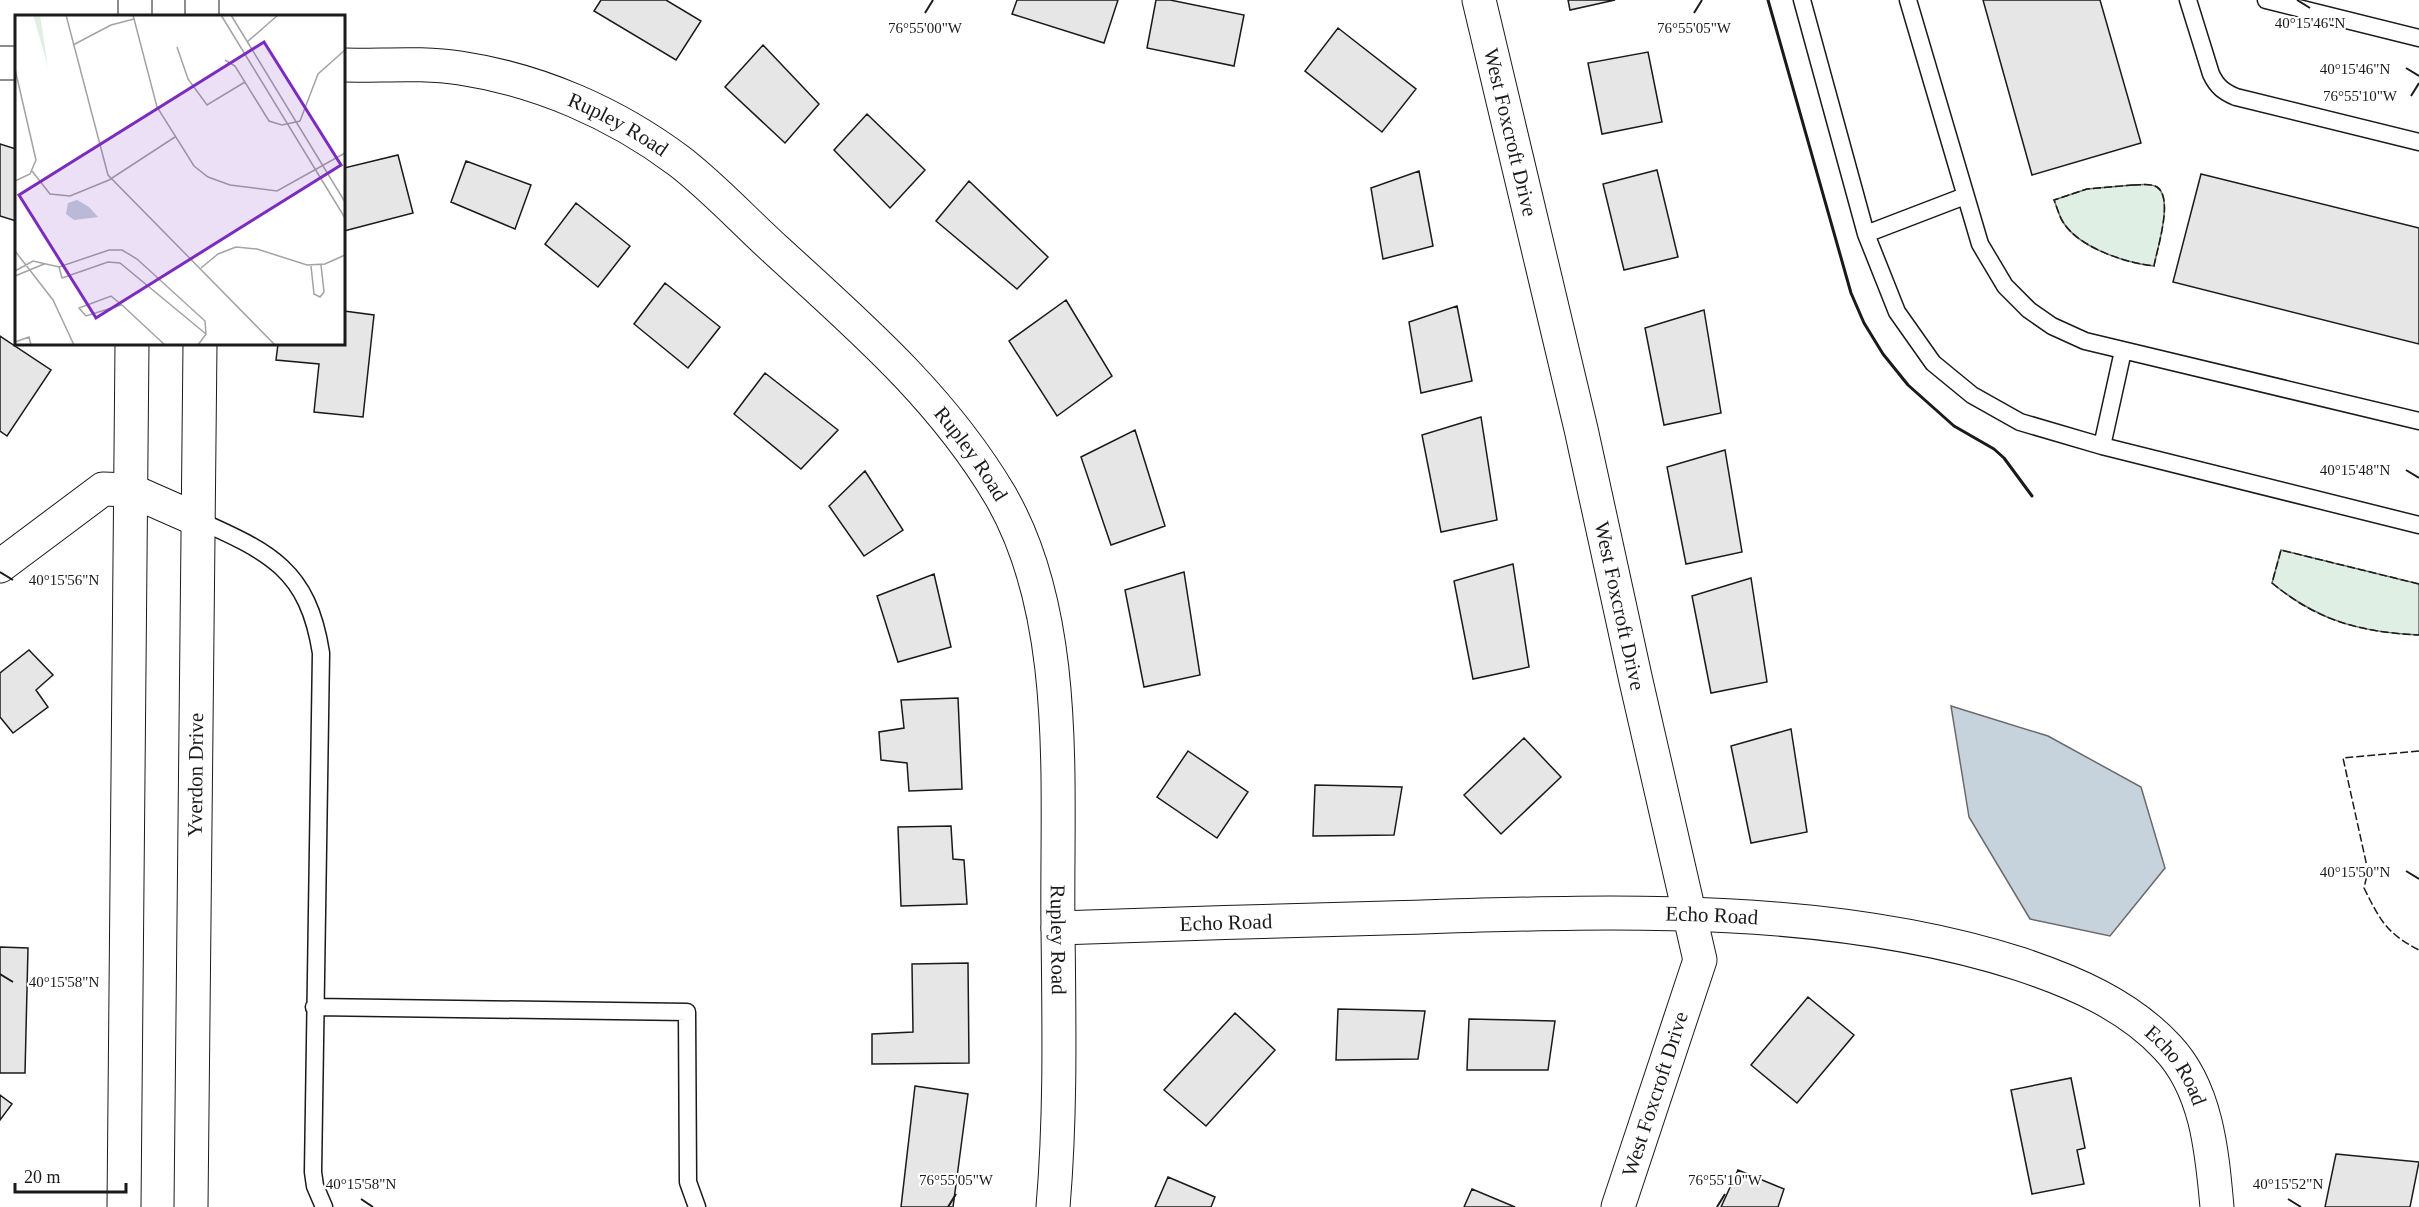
<svg xmlns="http://www.w3.org/2000/svg" width="2419" height="1207" font-family="'Times New Roman',serif">
  <style>
    .green { fill: #e0efe3; stroke: #6a6a6a; stroke-width: 1.5 }
    .water { fill: #c6d2dc; stroke: #6a6a6a; stroke-width: 1.5 }
    .building { fill: #e6e6e6; stroke: #1a1a1a; stroke-width: 1.5 }
    .lines { fill: none; stroke-linecap: round; stroke-linejoin: round }
    .lane-casing { stroke: #1a1a1a; stroke-width: 19 }
    .street-casing { stroke: #1a1a1a; stroke-width: 35 }
    .lane { stroke: #fff; stroke-width: 16 }
    .street { stroke: #fff; stroke-width: 33 }
    .fence { stroke: #1a1a1a; stroke-width: 1.5; stroke-dasharray: 8 3; stroke-linecap: butt }
    .wall { stroke: #1a1a1a; stroke-width: 3 }
    .ticks { fill: none; stroke: #1a1a1a; stroke-width: 2 }
    .labels { text-anchor: middle; dominant-baseline: central; stroke-width: 4.5; stroke-linejoin: round; paint-order: stroke }
    .street-label { font-size: 21px; fill: #1a1a1a; stroke: #fff }
    .inset-road { fill: none; stroke: #a3a3a3; stroke-width: 1.5 }
    .view { fill: #7b2cbf; fill-opacity: 0.15; stroke: #7b2cbf; stroke-width: 3 }
    .inset-edge { fill: none; stroke: #1a1a1a; stroke-width: 3 }
    .ticks-label { font-size: 15px; text-anchor: middle; fill: #1a1a1a; stroke: #fff; stroke-width: 4.5; stroke-linejoin: round; paint-order: stroke }
  </style>
  <rect width="100%" height="100%" fill="#fff"/>
  <path class="green" d="M 2133,185 C 2141,185 2150,183 2157,187 C 2174,198 2157,249 2154,266 C 2126,263 2079,248 2063,222 C 2059,216 2057,207 2054,200 L 2087,189 Z
    M 2281,550 L 2419,584 L 2419,635 C 2360,632 2318,621 2272,583 Z"/>
  <path class="water" d="M 1951,706 L 2048,736 L 2141,787 L 2165,868 L 2110,936 L 2030,919 L 1969,817 Z"/>
  <path class="building" d="M 601,0 L 666,0 L 701,21 L 676,60 L 594,11 Z
    M 1017,0 L 1118,0 L 1104,43 L 1012,14 Z
    M 1156,0 L 1170,0 L 1244,15 L 1234,66 L 1147,48 Z
    M 1568,0 L 1615,0 L 1570,10 Z
    M 1983,0 L 2100,0 L 2141,143 L 2032,175 Z
    M 1338,28 L 1416,89 L 1382,132 L 1305,71 Z
    M 763,45 L 819,104 L 785,143 L 725,87 Z
    M 1648,52 L 1662,122 L 1602,134 L 1588,63 Z
    M 867,114 L 925,170 L 890,208 L 834,150 Z
    M 0,144 L 16,149 L 16,221 L 0,216 Z
    M 398,155 L 413,213 L 344,231 L 344,168 Z
    M 466,161 L 531,185 L 515,229 L 451,202 Z
    M 1657,170 L 1678,257 L 1624,270 L 1603,184 Z
    M 1419,171 L 1433,246 L 1383,259 L 1371,188 Z
    M 2201,174 L 2419,228 L 2419,344 L 2173,282 Z
    M 969,181 L 1048,257 L 1017,289 L 936,221 Z
    M 576,203 L 630,246 L 598,287 L 545,244 Z
    M 665,283 L 720,327 L 688,368 L 634,324 Z
    M 1066,300 L 1112,376 L 1057,416 L 1009,341 Z
    M 1457,306 L 1472,381 L 1421,393 L 1409,322 Z
    M 1704,310 L 1721,413 L 1664,425 L 1645,328 Z
    M 344,311 L 374,315 L 363,417 L 314,412 L 319,364 L 276,360 L 278,344 L 344,344 Z
    M 0,336 L 51,370 L 7,436 L 0,431 Z
    M 765,373 L 838,430 L 801,469 L 734,414 Z
    M 1481,417 L 1497,520 L 1441,532 L 1422,435 Z
    M 1135,430 L 1165,526 L 1111,545 L 1081,457 Z
    M 1725,450 L 1742,552 L 1686,564 L 1667,467 Z
    M 865,471 L 903,530 L 864,556 L 829,506 Z
    M 1513,564 L 1529,667 L 1473,679 L 1454,581 Z
    M 1184,572 L 1200,675 L 1144,687 L 1125,590 Z
    M 934,574 L 951,647 L 898,662 L 877,596 Z
    M 1751,578 L 1767,682 L 1711,693 L 1692,596 Z
    M 29,650 L 53,675 L 36,690 L 48,707 L 13,733 L 0,717 L 0,673 Z
    M 958,698 L 962,789 L 909,791 L 907,763 L 881,760 L 879,732 L 904,728 L 901,700 Z
    M 1791,729 L 1807,832 L 1751,843 L 1731,746 Z
    M 1524,738 L 1561,777 L 1501,834 L 1464,795 Z
    M 1188,751 L 1248,792 L 1217,838 L 1157,797 Z
    M 1315,785 L 1402,787 L 1394,835 L 1313,836 Z
    M 951,826 L 953,859 L 964,860 L 967,904 L 901,906 L 898,827 Z
    M 0,947 L 28,948 L 25,1073 L 0,1073 Z
    M 968,963 L 969,1063 L 872,1064 L 872,1034 L 913,1032 L 912,964 Z
    M 1808,997 L 1854,1035 L 1797,1103 L 1751,1065 Z
    M 1338,1009 L 1425,1011 L 1418,1059 L 1336,1060 Z
    M 1235,1013 L 1275,1050 L 1206,1126 L 1164,1090 Z
    M 1469,1019 L 1555,1021 L 1548,1070 L 1467,1070 Z
    M 2071,1078 L 2085,1148 L 2077,1150 L 2084,1184 L 2032,1194 L 2011,1090 Z
    M 915,1086 L 968,1094 L 953,1207 L 901,1207 Z
    M 0,1095 L 12,1104 L 0,1120 Z
    M 2336,1154 L 2419,1162 L 2410,1207 L 2325,1207 Z
    M 1738,1170 L 1784,1189 L 1778,1207 L 1721,1207 Z
    M 1168,1177 L 1215,1197 L 1211,1207 L 1155,1207 Z
    M 1472,1189 L 1515,1207 L 1464,1207 Z"/>
  <g class="lines">
    <g class="lane-casing">
      <path id="lane" d="M 1802,0 L 1866,234 L 1897,312 L 1933,363 L 1972,395 L 2020,422 L 2102,446 L 2419,525
        M 1908,0 L 1980,244 L 2005,286 L 2029,310 L 2052,326 L 2085,341 L 2419,421
        M 2188,0 L 2211,74 C 2217,87 2224,92 2236,97 L 2419,142
        M 2266,0 L 2419,38
        M 1866,234 L 1965,196
        M 2102,446 L 2123,351
        M 198,520 C 269,552 308,569 321,653 L 313,1172 L 315,1186 L 324,1207
        M 314,1007 L 687,1012 L 688,1182 L 697,1207"/>
    </g>
    <g class="street-casing">
      <g id="street">
        <path id="s1" d="M 1479,0 L 1581,429 L 1636,681 L 1700,960 L 1618,1207"/>
        <path d="M 135,16 L 135,0"/>
        <path d="M 202,16 L 202,0"/>
        <path d="M 0,63 L 16,63"/>
        <path id="s2" d="M 344,65 C 381,66 422,62 460,68 C 539,80 615,113 679,161 C 713,187 744,221 776,250 C 859,326 942,397 1000,495 C 1072,618 1056,790 1058,928 C 1059,1022 1061,1113 1053,1207"/>
        <path d="M 0,566 L 103,489 L 130,490 L 198,520"/>
        <path id="s3" d="M 1058,928 C 1168,924 1277,921 1387,918 C 1594,912 1820,900 2020,964 C 2074,982 2128,1005 2167,1047 C 2207,1089 2212,1152 2217,1207"/>
        <path d="M 124,1207 L 132,344"/>
        <path id="s4" d="M 191,1207 L 200,344"/>
      </g>
    </g>
    <use href="#lane" class="lane"/>
    <use href="#street" class="street"/>
    <path class="fence" d="M 2133,185 C 2141,185 2150,183 2157,187 C 2174,198 2157,249 2154,266 C 2126,263 2079,248 2063,222 C 2059,216 2057,207 2054,200 L 2087,189 Z
      M 2419,584 L 2281,550 L 2272,583 C 2318,621 2360,632 2419,635
      M 2419,751 L 2343,758 L 2368,871 L 2364,888 C 2380,920 2386,933 2419,950"/>
    <path class="wall" d="M 1768,0 L 1851,293 L 1864,323 L 1883,354 L 1908,385 L 1954,426 L 1994,449 L 2004,458 L 2032,496"/>
  </g>
  <path class="ticks" d="M 2297,0 L 2310,8M 925,13 L 933,0M 1694,13 L 1702,0M 2406,68 L 2419,76M 2411,96 L 2419,83M 2406,470 L 2419,478M 0,572 L 13,580M 2406,871 L 2419,879M 0,974 L 13,982M 361,1199 L 373,1207M 2288,1199 L 2301,1207M 948,1207 L 956,1194M 1717,1207 L 1725,1194"/>
  <g class="labels">
    <g class="street-label">
      <text stroke="none"><textPath href="#s2" startOffset="285">Rupley Road</textPath></text>
      <text stroke="none"><textPath href="#s1" startOffset="136">West Foxcroft Drive</textPath></text>
      <text stroke="none"><textPath href="#s2" startOffset="771">Rupley Road</textPath></text>
      <text stroke="none"><textPath href="#s1" startOffset="622">West Foxcroft Drive</textPath></text>
      <text stroke="none"><textPath href="#s4" startOffset="432">Yverdon Drive</textPath></text>
      <text stroke="none"><textPath href="#s3" startOffset="654">Echo Road</textPath></text>
      <text stroke="none"><textPath href="#s3" startOffset="168">Echo Road</textPath></text>
      <text stroke="none"><textPath href="#s2" startOffset="1275">Rupley Road</textPath></text>
      <text stroke="none"><textPath href="#s3" startOffset="1158">Echo Road</textPath></text>
      <text transform="translate(1655 1094) rotate(-72)">West Foxcroft Drive</text>
    </g>
  </g>
  <g transform="translate(15 15)">
    <rect width="330" height="330" fill="#fff"/>
    <path d="M 18,0 L 25,0 L 33,52 L 19,3 Z" fill="#e0efe3"/>
    <path d="M 62,185 L 74,192 L 83,202 L 59,205 L 51,199 L 53,188 Z" fill="#c6d2dc"/>
    <path class="inset-road" d="M 51,0 L 93,160 L 260,330M 118,0 L 142,92 L 179,151 L 193,162 L 215,170 L 262,176 L 330,138M 206,0 L 330,203M 216,0 L 330,187M 232,27 L 263,0M 58,30 L 96,10 L 119,4M 162,32 L 173,64 L 192,90 L 230,67M 210,45 L 220,51 L 254,106 L 267,110 L 285,106 L 303,59 L 330,35M 0,54 L 21,145 L 15,159 L 0,166M 17,156 L 35,179 L 55,181 L 94,165 L 160,122M 0,236 L 38,285 L 59,330M 296,251 L 299,279 L 305,282 L 309,277 L 306,250M 44,252 L 47,263 L 93,247 L 105,248 L 191,319M 186,253 L 203,239 L 221,232 L 242,234 L 292,250 L 310,249 L 330,240M 0,256 L 18,246 L 44,252 L 94,235 L 107,235 L 122,244 L 190,306 L 191,319 L 183,330M 0,261 L 29,249M 106,290 L 71,301 L 64,293 L 96,281 L 108,291 L 150,330M 0,327 L 14,322 L 16,330"/>
    <path class="view" d="M 249,27 L 326,150 L 81,303 L 4,180 Z"/>
    <rect width="330" height="330" class="inset-edge"/>
  </g>
  <g class="ticks-label">
    <text x="2310" y="28">40°15'46"N</text>
    <text x="925" y="33">76°55'00"W</text>
    <text x="1694" y="33">76°55'05"W</text>
    <text x="2355" y="74">40°15'46"N</text>
    <text x="2360" y="101">76°55'10"W</text>
    <text x="2355" y="475">40°15'48"N</text>
    <text x="64" y="585">40°15'56"N</text>
    <text x="2355" y="877">40°15'50"N</text>
    <text x="64" y="987">40°15'58"N</text>
    <text x="956" y="1185">76°55'05"W</text>
    <text x="1725" y="1185">76°55'10"W</text>
    <text x="361" y="1189">40°15'58"N</text>
    <text x="2288" y="1189">40°15'52"N</text>
  </g>
  <path d="M15 1183v9h111v-9" fill="none" stroke="#1a1a1a" stroke-width="3"/>
  <text x="24" y="1183" font-size="18" fill="#1a1a1a" stroke="#ffffff" stroke-width="4.5" paint-order="stroke">20 m</text>
</svg>
